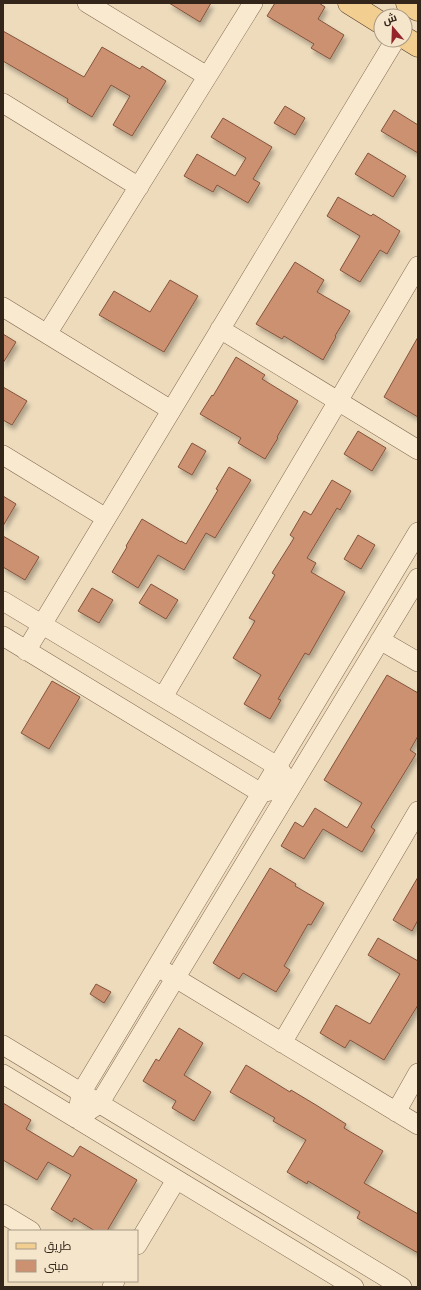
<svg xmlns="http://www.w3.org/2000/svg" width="421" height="1290" font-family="'PT Serif',Cairo,serif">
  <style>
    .building { fill: #cc9171; stroke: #84533b; filter: url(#shadow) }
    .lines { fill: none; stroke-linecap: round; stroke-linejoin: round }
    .minor-casing { stroke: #856b55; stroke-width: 20 }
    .major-casing { stroke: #523a2a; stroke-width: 23 }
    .minor { stroke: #f9e9ce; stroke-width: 19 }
    .major { stroke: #f3ce91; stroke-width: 22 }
  </style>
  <defs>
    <filter id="shadow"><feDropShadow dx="2.5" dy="4.5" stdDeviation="2" flood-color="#0004"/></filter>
  </defs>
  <rect width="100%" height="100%" fill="#eddbbc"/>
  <path class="building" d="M 169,3 L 211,3 L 200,22 Z
    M 275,3 L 319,3 L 325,7 L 318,19 L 344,35 L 330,59 L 311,48 L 314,44 L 267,16 Z
    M 3,31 L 84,77 L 102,47 L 140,69 L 142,66 L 166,81 L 132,136 L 113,125 L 130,96 L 111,85 L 92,117 L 67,102 L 68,99 L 3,61 Z
    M 285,106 L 305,118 L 295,135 L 274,123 Z
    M 394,110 L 418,125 L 418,153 L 381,131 Z
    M 223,118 L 272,147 L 253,179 L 260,183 L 248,203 L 217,185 L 213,192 L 184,176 L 197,154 L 235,176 L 246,158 L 211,137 Z
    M 368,153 L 406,176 L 393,197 L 355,174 Z
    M 338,197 L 371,216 L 373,214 L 400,231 L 387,254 L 380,250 L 360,282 L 340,270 L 360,236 L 327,216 Z
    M 295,262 L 324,280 L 317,292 L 350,311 L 335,336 L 336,337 L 323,360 L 284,336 L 282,339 L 256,324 Z
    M 170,280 L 198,296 L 164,352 L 99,315 L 114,291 L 150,312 Z
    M 3,334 L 16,342 L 3,363 Z
    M 418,337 L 418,417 L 384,397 Z
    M 236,357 L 265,375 L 262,379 L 298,401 L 277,437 L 278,438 L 265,459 L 238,443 L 241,438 L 200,414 L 212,395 L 213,396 Z
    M 3,387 L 27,401 L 12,425 L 3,420 Z
    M 358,431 L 386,448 L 372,471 L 344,454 Z
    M 192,443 L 206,451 L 192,475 L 178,467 Z
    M 229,467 L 251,480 L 215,538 L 206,533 L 184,570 L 158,555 L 138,588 L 112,572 L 127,547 L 126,546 L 142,519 L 181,542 L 181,541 L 186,544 L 218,490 L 216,489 Z
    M 332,480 L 351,491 L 340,510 L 337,508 L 307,558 L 316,563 L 311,572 L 345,592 L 309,655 L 305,653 L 278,699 L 281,700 L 270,719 L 244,704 L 261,675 L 233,658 L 255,621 L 249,618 L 275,575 L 272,573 L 294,538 L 290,535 L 304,511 L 311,515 Z
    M 3,496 L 16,504 L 3,526 Z
    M 358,535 L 375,545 L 361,569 L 344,559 Z
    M 3,536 L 39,557 L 25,580 L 3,567 Z
    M 151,584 L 178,600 L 166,619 L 139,603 Z
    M 92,588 L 113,600 L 99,623 L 78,611 Z
    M 387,675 L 418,693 L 418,736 L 410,750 L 416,754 L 371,827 L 375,830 L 362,852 L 323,829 L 304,859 L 281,846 L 295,822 L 303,827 L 315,808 L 347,828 L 362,803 L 324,780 Z
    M 52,681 L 80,697 L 49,749 L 21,733 Z
    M 270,868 L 296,884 L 295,886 L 324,903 L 311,925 L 308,924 L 284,966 L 290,970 L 276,992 L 243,973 L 239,979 L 213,963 Z
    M 418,877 L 418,920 L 412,931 L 393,920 Z
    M 378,938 L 418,961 L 418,1005 L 384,1060 L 350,1040 L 345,1048 L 320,1033 L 336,1005 L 370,1024 L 400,974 L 368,955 Z
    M 96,984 L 111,992 L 104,1003 L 90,994 Z
    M 179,1028 L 203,1043 L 184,1075 L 211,1092 L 194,1121 L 172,1108 L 176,1101 L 143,1081 L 156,1059 L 159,1061 Z
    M 246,1065 L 290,1092 L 291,1090 L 316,1105 L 346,1124 L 344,1128 L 383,1151 L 364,1183 L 418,1214 L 418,1253 L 357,1218 L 360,1212 L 308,1181 L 307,1184 L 287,1172 L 306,1140 L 273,1121 L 275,1118 L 230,1092 Z
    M 3,1103 L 31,1120 L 26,1129 L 73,1157 L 80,1146 L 137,1180 L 107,1231 L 95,1231 L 74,1218 L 72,1222 L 51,1209 L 71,1175 L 48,1162 L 37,1180 L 3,1160 Z"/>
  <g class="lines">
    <g class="minor-casing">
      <path id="minor" d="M 87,3 L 207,76
        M 3,103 L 139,187
        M 3,307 L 171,410
        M 220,329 L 418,450
        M 47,334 L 253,3
        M 3,455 L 106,518
        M 3,601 L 277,766 L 292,786 L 261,793 L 3,636
        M 380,640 L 418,662
        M 26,651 L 395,40
        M 163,697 L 418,266
        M 164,971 L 418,1125
        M 282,1043 L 418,811
        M 3,1045 L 402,1287
        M 3,1074 L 354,1287
        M 396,1112 L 418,1073
        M 77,1119 L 81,1093 L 418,532
        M 77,1119 L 99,1104 L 418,578
        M 3,1214 L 31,1231
        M 137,1245 L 176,1180
        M 112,1287 L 115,1281"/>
    </g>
    <g class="major-casing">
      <path id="major" d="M 349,3 L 381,23
        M 407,3 L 418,10
        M 405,38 L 418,46"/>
    </g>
    <use href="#minor" class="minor"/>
    <use href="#major" class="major"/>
  </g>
  <rect width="421" height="1290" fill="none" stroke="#34251b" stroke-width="8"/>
  <rect x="8" y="1230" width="130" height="52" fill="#f5e6cb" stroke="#a89985"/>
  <rect x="16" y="1243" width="20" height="6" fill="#f3ce91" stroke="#a89985"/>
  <text x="44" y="1250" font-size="12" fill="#34251b">طريق</text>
  <rect x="16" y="1260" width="20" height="12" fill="#cc9171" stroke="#a89985"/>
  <text x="44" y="1270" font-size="12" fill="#34251b">مبنى</text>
  <g transform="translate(393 28) rotate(341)"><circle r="19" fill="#f5e6cb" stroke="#a89985"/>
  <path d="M0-3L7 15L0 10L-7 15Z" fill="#94252d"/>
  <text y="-6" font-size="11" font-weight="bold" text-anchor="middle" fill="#34251b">ش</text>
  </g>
</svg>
